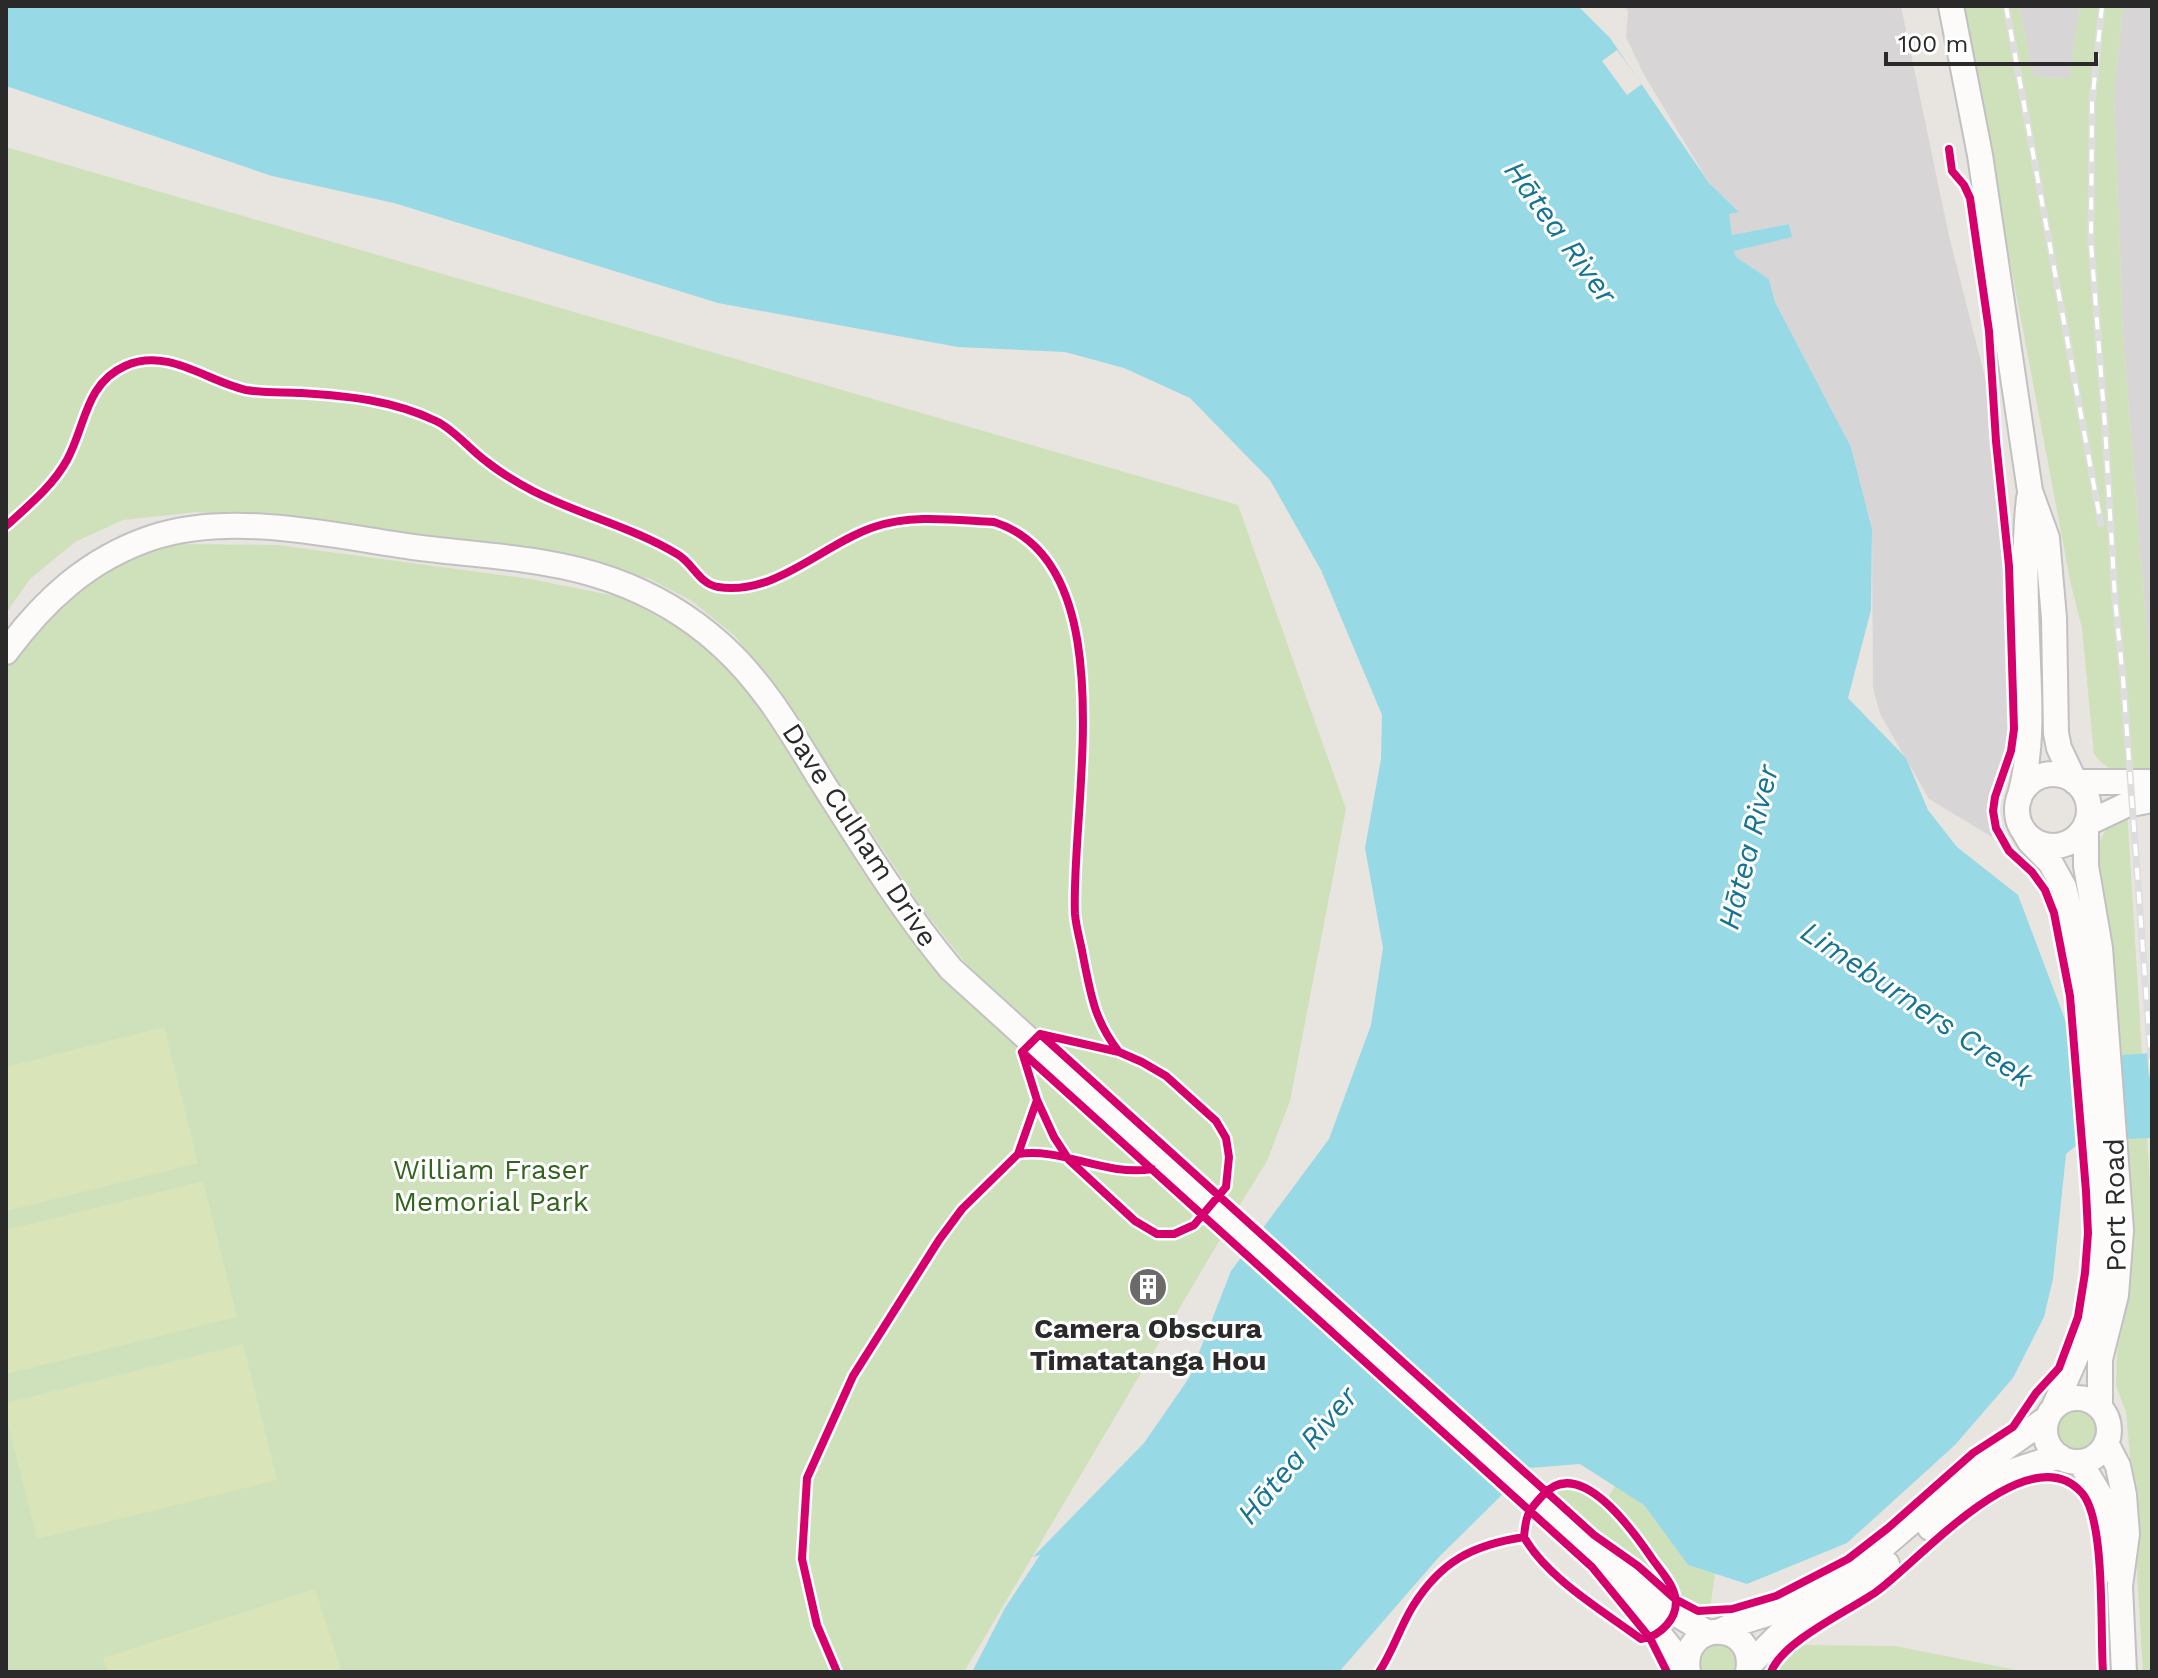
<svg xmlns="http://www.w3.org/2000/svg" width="2158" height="1678" font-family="'Work Sans',sans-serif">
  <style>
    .industrial { fill: #d8d5d7 }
    .green { fill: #cee1bb }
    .pitch { fill: #d9e5b9 }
    .water { fill: #98d9e6 }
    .pier { fill: #e8e4e0 }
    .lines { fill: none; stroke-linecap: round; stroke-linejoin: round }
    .secondary-casing { stroke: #c2c1c1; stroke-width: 28 }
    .secondary { stroke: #fcfbfa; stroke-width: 24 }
    .rail-casing { stroke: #deddde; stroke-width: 7 }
    .rail { stroke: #fff; stroke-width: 4; stroke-dasharray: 12; stroke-linecap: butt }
    .cycleway-casing { stroke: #fff; stroke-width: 13 }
    .cycleway { stroke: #d6006c; stroke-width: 8 }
    .labels { text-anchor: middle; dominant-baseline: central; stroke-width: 6; stroke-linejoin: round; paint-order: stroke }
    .street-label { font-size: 28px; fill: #2a2a2a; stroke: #fff }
    .park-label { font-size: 28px; fill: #33641e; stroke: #fff }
    .poi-label { font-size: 28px; font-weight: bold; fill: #2a2a2a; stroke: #fff }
    .water-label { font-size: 30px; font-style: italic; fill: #157494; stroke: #fff }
  </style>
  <rect width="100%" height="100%" fill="#e8e4e0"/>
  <path class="industrial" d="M 1625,6 L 1901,6 L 1949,236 L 2004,452 L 2008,730 L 2001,766 L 1988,803 L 1992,837 L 1929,799 L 1880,714 L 1873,687 L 1872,529 L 1851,447 L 1775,302 L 1769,279 L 1736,257 L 1734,250 L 1791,237 L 1789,224 L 1732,235 L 1728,214 L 1738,211 L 1709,183 L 1643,73 L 1626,37 L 1628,12 Z
    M 2019,6 L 2080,6 L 2069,79 L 2033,76 Z
    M 2123,6 L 2152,6 L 2152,695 L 2123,335 L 2114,95 Z"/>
  <path class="green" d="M 1962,6 L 2019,6 L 2033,76 L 2069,79 L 2080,6 L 2123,6 L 2114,95 L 2123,335 L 2152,695 L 2152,771 C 2127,771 2111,777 2094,754 L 2082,628 L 2071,585 Z
    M 6,147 L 1238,505 L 1346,809 L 1290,1101 L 1267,1161 L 1238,1208 L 1039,1029 L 1034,1034 L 985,988 L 922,908 L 815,747 L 736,637 L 692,601 L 648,578 L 483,543 L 196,512 L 123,520 L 75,542 L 30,579 L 6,613 Z
    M 162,544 L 278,545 L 531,579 L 625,598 L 711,647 L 749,691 L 889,908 L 950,983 L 1020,1047 L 1016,1052 L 1221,1238 L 964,1672 L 6,1672 L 6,651 L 48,597 Z
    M 2127,809 L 2142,1055 L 2122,1055 L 2097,847 L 2110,821 Z
    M 2147,1138 L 2152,1210 L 2152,1672 L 2143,1672 L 2130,1456 L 2126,1412 L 2116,1386 L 2117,1352 L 2127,1304 L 2127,1139 Z
    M2054 1430a22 22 0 1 1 44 0a22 22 0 1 1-44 0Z
    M 1615,1486 L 1644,1505 L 1688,1565 L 1715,1574 L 1710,1609 L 1680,1599 L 1679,1590 L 1633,1522 L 1607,1500 Z
    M 1568,1487 C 1613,1497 1645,1553 1669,1589 L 1648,1569 L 1598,1533 L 1550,1490 Z
    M 1718,1644 C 1735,1646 1738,1656 1737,1672 L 1701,1672 C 1697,1657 1703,1647 1718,1644 Z
    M 1801,1645 L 1895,1646 L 2027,1672 L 1772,1672 Z"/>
  <path class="pitch" d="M 164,1027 L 198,1163 L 6,1211 L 6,1067 Z
    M 203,1181 L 237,1317 L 6,1374 L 6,1230 Z
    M 243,1344 L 277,1480 L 37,1539 L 6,1416 L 6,1403 Z
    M 315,1589 L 342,1672 L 108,1672 L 103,1658 Z"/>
  <path class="water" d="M 6,6 L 1578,6 L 1610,38 L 1709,183 L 1739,212 L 1729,214 L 1732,235 L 1789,224 L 1792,237 L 1734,251 L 1736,257 L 1769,279 L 1775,302 L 1851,447 L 1872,529 L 1871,610 L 1848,698 L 1906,758 L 1928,810 L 1957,847 L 2018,895 L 2075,1046 L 2122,1055 L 2152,1053 L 2152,1138 L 2082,1141 L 2066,1154 L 2053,1279 L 2044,1317 L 2013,1378 L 1955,1445 L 1847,1543 L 1747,1584 L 1688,1565 L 1644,1505 L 1580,1464 L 1529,1468 L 1438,1558 L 1339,1672 L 972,1672 L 1005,1608 L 1040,1555 L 1033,1557 L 1144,1443 L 1189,1378 L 1231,1271 L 1329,1139 L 1371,1025 L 1383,948 L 1365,848 L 1381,759 L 1382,715 L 1321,570 L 1270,480 L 1190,398 L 1124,368 L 1065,352 L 958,347 L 718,303 L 394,203 L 272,176 L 6,86 Z"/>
  <path class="pier" d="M 1617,50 L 1642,84 L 1627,95 L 1602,61 Z
    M 1258,1227 L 1531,1472 L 1507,1496 L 1238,1254 Z"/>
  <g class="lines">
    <g class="secondary-casing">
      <path id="secondary" d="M 1951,6 L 1980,155 L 2030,491 L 2047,538 L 2054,618 L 2056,733 L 2059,748 L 2075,782 L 2152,782
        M 6,652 C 44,600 89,559 151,538 C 234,510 337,537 421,548 C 484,556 551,558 612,580 C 651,594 689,616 720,644 C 765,684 793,735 824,785 C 864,848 903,911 951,969 L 1586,1545 L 1673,1612 L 1708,1633
        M2017 810a36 36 0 1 1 72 0a36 36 0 1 1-72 0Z
        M 2019,799 C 2032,755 2030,709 2028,664 C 2026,608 2023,553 2029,498
        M 2023,830 L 2030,842 L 2050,862 L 2064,887 L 2072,920 L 2084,1003 L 2099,1190 L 2101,1231 L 2096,1290 L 2086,1334 L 2054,1407
        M2045 1430a32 32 0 1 1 64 0a32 32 0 1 1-64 0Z
        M 2100,1407 L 2100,1359 L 2116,1295 L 2121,1230 L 2100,948 L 2086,866 L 2086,824 L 2126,805 L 2152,800
        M 2106,1443 L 2118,1466 L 2124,1495 L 2127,1534 L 2120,1586 L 2124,1672
        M 2080,1462 L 2104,1502 L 2109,1547 L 2118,1576
        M 1930,1528 L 1975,1491 L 1998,1476 L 2059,1456
        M 1621,1586 L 1687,1669
        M 1720,1631 L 1735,1624 L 1767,1614 L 1836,1582 L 1865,1562 L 1960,1480 L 2046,1419
        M 1750,1664 L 1779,1635 L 1845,1598 L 1887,1564
        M 1688,1672 C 1679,1618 1758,1619 1748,1672"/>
    </g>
    <use href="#secondary" class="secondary"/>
    <g class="rail-casing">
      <path id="rail" d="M 2006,6 L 2101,524
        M 2102,6 L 2092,103 L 2091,243 L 2105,426 L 2115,599 L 2123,679 L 2152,1074"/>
    </g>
    <use href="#rail" class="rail"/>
    <g class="cycleway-casing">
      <path id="cycleway" d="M 6,526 C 28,506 52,487 67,460 C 86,425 85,384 125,366 C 168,347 206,381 246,390 C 264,393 283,392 301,393 C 348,396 392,400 436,421 C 455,430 470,450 487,462 C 501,473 518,483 533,491 C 580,515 632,527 677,554 C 693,563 699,584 718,587 C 776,596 823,544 874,527 C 912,514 954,520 994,522 C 1127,564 1070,811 1075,914 C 1076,928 1081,943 1083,956 C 1091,995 1094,1020 1119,1052
        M 1040,1034 L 1594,1535 L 1638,1566 L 1675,1599 L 1698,1611 L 1732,1609 L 1776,1596 L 1848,1559 L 1888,1528 L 1973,1453 L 2013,1427 L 2036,1393 L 2059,1368 L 2078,1317 L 2085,1273 L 2088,1233 L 2086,1191 L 2070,996 L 2054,913 L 2045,890 L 2032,872 L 2009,851 L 1996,828 L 1993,811 L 1995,797 L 2011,751 L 2014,729 L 2009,566 L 1996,441 L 1989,331 L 1970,198 L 1964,185 L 1952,171 L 1949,149
        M 1040,1034 L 1119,1052 L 1142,1062 L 1166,1076 L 1216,1121 L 1226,1138 L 1229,1157 L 1226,1187 L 1194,1225 L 1174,1234 L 1157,1234 L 1135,1221 L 1069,1160 L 1054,1137 L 1037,1100 L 1022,1052 Z
        M 1022,1052 L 1592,1567 L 1650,1638 L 1667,1672
        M 1018,1154 C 1061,1147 1106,1177 1152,1169
        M 837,1672 L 817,1625 L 802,1559 L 807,1478 L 853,1376 L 939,1240 L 962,1209 L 1018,1154 L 1037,1100
        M 1379,1672 C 1393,1651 1400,1627 1413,1606 C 1441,1561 1473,1545 1524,1537 C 1547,1578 1603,1611 1641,1639 C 1660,1637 1680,1617 1675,1596 C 1672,1583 1661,1571 1653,1560 C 1634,1532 1580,1454 1543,1495 C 1528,1511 1526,1514 1524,1537
        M 1771,1672 C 1783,1641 1847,1612 1876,1592 C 1917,1563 2029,1432 2082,1493 C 2106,1520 2100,1633 2103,1672"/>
    </g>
    <use href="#cycleway" class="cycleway"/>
  </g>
  <defs>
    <g id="building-disc" transform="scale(2)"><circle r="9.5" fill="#6c6b6a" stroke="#fff"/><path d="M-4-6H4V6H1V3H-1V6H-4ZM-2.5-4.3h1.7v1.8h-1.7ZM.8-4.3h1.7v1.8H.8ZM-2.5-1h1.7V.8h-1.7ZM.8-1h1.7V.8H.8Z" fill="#fff"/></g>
  </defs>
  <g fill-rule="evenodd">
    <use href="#building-disc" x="1148" y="1287"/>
  </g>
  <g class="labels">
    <g class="street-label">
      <text transform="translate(860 835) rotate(57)">Dave Culham Drive</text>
      <text transform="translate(2115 1205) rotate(-91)">Port Road</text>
    </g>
    <g class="park-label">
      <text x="491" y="1169">William Fraser<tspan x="491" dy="32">Memorial Park</tspan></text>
    </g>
    <g class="poi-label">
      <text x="1148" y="1328">Camera Obscura<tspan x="1148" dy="32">Timatatanga Hou</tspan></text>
    </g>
    <g class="water-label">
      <text transform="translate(1561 232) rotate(54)">Hātea River</text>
      <text transform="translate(1748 847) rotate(-76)">Hātea River</text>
      <text transform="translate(1917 1004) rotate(34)">Limeburners Creek</text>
      <text transform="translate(1297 1455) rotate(-50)">Hātea River</text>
    </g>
  </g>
  <rect width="2158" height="1678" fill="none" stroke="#2a2a2a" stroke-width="16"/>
  <path d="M1886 52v12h210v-12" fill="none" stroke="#2a2a2a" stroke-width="4"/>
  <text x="1898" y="52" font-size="24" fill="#2a2a2a" stroke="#ffffff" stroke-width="6" paint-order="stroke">100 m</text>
</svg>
